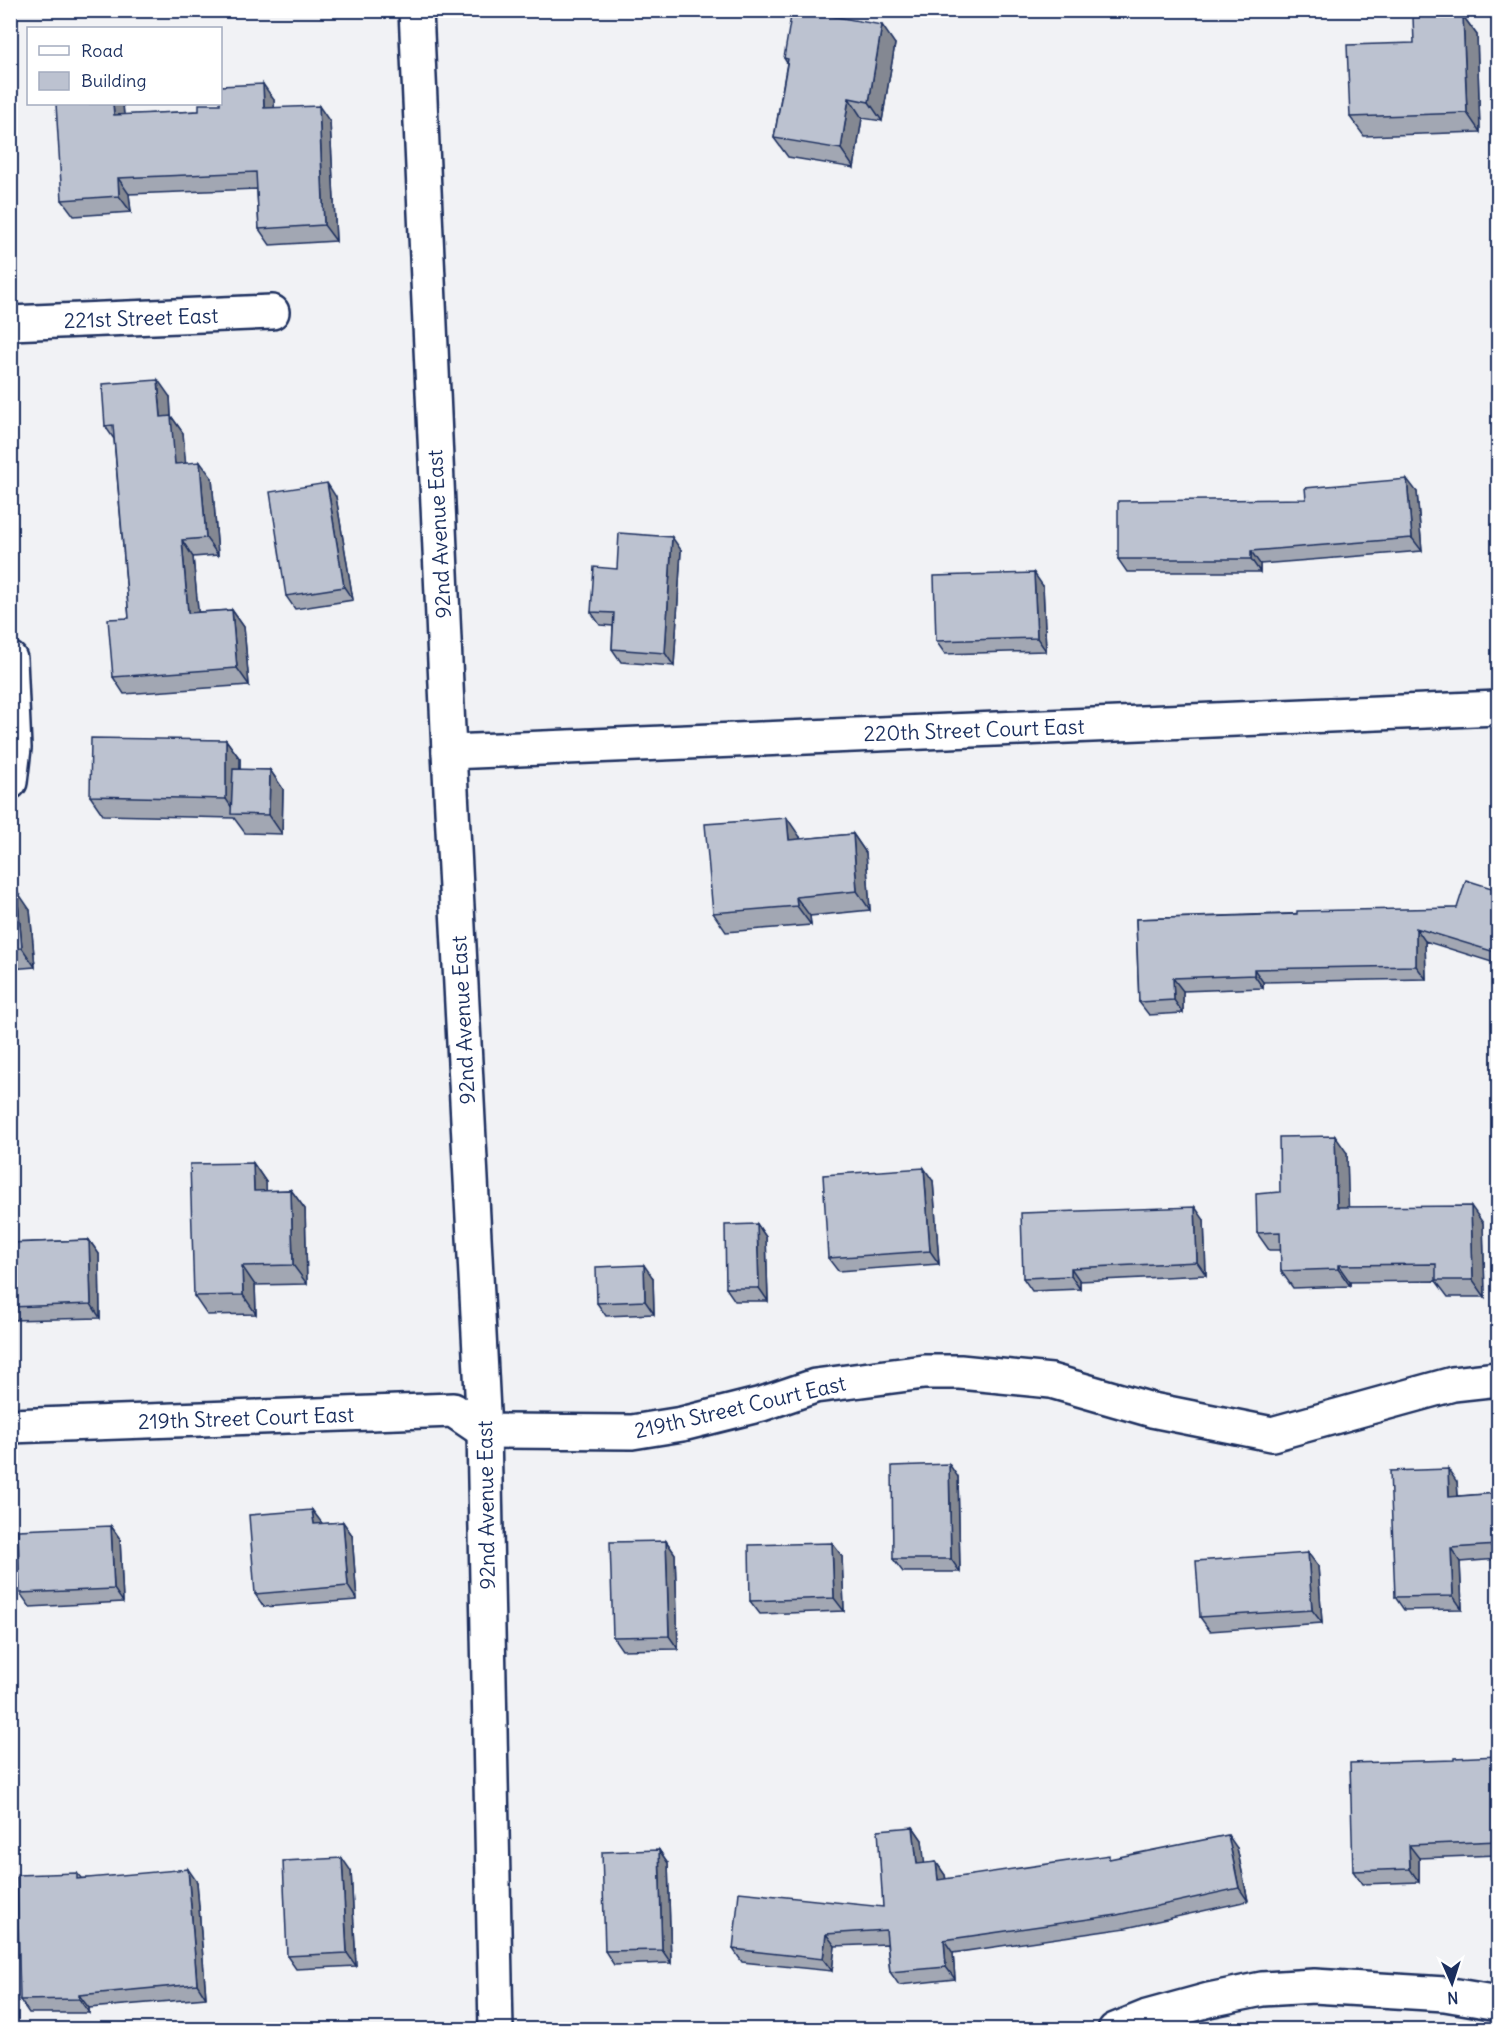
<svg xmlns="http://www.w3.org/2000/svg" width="1509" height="2040" font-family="Delius,sans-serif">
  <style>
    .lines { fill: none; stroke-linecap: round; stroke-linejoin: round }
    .minor-casing { stroke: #1b2f5e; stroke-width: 38 }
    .tertiary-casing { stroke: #1b2f5e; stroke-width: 38 }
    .minor { stroke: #fff; stroke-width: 33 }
    .tertiary { stroke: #fff; stroke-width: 33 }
    .wall { fill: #a2a7b3; stroke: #1b2f5e; stroke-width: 1.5 }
    .shaded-wall { fill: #848892; stroke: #1b2f5e; stroke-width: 1.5 }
    .building { fill: #bcc2d0; stroke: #1b2f5e; stroke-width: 1.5 }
    .labels { text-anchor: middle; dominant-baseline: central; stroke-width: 4.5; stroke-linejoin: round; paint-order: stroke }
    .street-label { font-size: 21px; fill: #1b2f5e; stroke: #fff }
  </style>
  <rect width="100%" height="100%" fill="#f1f2f5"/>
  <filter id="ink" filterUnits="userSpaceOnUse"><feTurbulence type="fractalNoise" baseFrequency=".0167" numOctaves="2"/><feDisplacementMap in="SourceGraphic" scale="12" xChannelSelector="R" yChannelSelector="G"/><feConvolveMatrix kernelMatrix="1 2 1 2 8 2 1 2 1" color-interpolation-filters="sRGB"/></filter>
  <g filter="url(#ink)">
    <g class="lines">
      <g class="minor-casing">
        <path id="minor" d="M 10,323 L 272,312
          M 10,659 L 14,748 L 10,782
          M 449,752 L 1498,708
          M 10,1426 L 453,1410 L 484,1431 L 632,1432 L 682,1424 L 762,1404 L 815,1386 L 924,1372 L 960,1372 L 1051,1381 L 1152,1410 L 1272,1434 L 1453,1384 L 1498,1379
          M 1115,2030 L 1147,2017 L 1209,2000 L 1262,1989 L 1314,1986 L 1445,1994 L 1498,2003"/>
      </g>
      <g class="tertiary-casing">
        <path id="tertiary" d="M 416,10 L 449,752 L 484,1431 L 496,2030"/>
      </g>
      <use href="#minor" class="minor"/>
      <use href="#tertiary" class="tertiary"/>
    </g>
    <path class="wall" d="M 1260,10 L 1285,10 L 1284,16 Z
      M 1463,16 L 1477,35 L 1480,132 L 1364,136 L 1350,117 L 1414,43 Z
      M 895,44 L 882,121 L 862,118 L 854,168 L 788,157 L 774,138 L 787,63 L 784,58 Z
      M 274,100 L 274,108 L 330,122 L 336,241 L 270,245 L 259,229 L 257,189 L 129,194 L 131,212 L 74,216 L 62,200 L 123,104 L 124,115 L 199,111 Z
      M 170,397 L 171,416 L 183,433 L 185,463 L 212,478 L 218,555 L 193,557 L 198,612 L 232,610 L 244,627 L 249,685 L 124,694 L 113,677 L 129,618 L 114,439 L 105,426 Z
      M 1417,492 L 1422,551 L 1260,564 L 1260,572 L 1127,572 L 1118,559 L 1306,499 Z
      M 336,497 L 353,600 L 295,609 L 286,596 Z
      M 681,550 L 674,666 L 621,662 L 612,649 L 613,626 L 600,625 L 591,612 L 617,569 Z
      M 1043,586 L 1046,651 L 945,654 L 936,641 Z
      M 226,740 L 240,759 L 240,770 L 270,770 L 283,789 L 282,834 L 245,833 L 234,818 L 103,815 L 90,796 Z
      M 853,834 L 866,853 L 870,910 L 810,916 L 811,925 L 726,932 L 713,913 L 800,837 L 801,839 Z
      M 1498,890 L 1498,964 L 1425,941 L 1426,979 L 1263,982 L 1263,988 L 1183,991 L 1183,1013 L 1149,1015 L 1139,1002 L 1136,919 L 1457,908 Z
      M 10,892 L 30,910 L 35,967 L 10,969 Z
      M 1347,1153 L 1348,1207 L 1483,1223 L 1485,1297 L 1448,1297 L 1436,1281 L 1350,1282 L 1350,1286 L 1293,1288 L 1281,1271 L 1281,1250 L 1269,1250 L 1257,1233 L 1280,1192 Z
      M 253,1163 L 266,1182 L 266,1191 L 291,1190 L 305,1209 L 307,1284 L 255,1285 L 256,1314 L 207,1315 L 194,1296 Z
      M 933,1181 L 939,1264 L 838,1271 L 828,1258 Z
      M 1204,1220 L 1206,1275 L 1080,1281 L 1080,1289 L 1032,1291 L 1023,1278 Z
      M 757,1224 L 766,1237 L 768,1301 L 735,1301 L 726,1288 Z
      M 89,1240 L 99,1254 L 100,1318 L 10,1320 L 10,1243 Z
      M 653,1278 L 654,1314 L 606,1316 L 597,1303 Z
      M 958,1477 L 960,1572 L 903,1572 L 893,1559 Z
      M 1457,1482 L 1458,1496 L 1498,1493 L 1498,1559 L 1460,1562 L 1462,1609 L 1404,1610 L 1395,1597 Z
      M 312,1510 L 322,1524 L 343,1522 L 352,1535 L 357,1600 L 264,1607 L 255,1594 Z
      M 111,1526 L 120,1539 L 123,1602 L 30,1607 L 20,1593 Z
      M 666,1541 L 675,1554 L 678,1649 L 622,1650 L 613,1637 Z
      M 842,1556 L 844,1611 L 760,1614 L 750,1601 Z
      M 1318,1566 L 1322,1623 L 1210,1631 L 1200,1617 Z
      M 1498,1756 L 1498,1855 L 1419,1858 L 1419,1882 L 1362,1884 L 1353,1871 L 1454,1760 Z
      M 913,1827 L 922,1840 L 924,1864 L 936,1862 L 945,1875 L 946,1879 L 1111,1859 L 1237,1848 L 1248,1901 L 1126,1928 L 953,1953 L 955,1979 L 899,1985 L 890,1972 L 887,1944 L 835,1946 L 832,1971 L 742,1962 L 733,1949 L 883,1907 Z
      M 659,1850 L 668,1863 L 671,1963 L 614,1965 L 605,1951 Z
      M 351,1871 L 356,1966 L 296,1969 L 287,1956 Z
      M 77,1873 L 81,1878 L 197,1882 L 206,1998 L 89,2008 L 89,2013 L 29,2013 L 20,2000 Z"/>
    <path class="shaded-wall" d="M 1280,10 L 1285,10 L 1284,16 Z
      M 1463,16 L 1477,35 L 1480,132 L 1467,113 Z
      M 882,25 L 895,44 L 882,121 L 869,102 Z
      M 263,84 L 274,100 L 275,124 L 264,108 Z
      M 849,98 L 862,118 L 854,168 L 841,149 Z
      M 113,104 L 123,104 L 125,131 L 114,115 Z
      M 319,106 L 330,122 L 336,241 L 324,225 Z
      M 118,178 L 129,194 L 131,212 L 119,196 Z
      M 158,380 L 170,397 L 171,416 L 183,433 L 187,480 L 175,464 L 161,417 Z
      M 200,462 L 212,478 L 218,555 L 206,538 Z
      M 1407,479 L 1417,492 L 1422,551 L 1412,538 Z
      M 327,483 L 336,497 L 353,600 L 344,587 Z
      M 672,537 L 681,550 L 674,666 L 665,653 Z
      M 182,540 L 193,557 L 200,630 L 188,613 Z
      M 1251,551 L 1260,564 L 1260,572 L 1251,559 Z
      M 1034,573 L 1043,586 L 1046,651 L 1037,638 Z
      M 232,610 L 244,627 L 249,685 L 237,668 Z
      M 226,740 L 240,759 L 239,814 L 236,814 L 226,799 Z
      M 270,770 L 283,789 L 282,834 L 269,815 Z
      M 787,818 L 800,837 L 802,859 L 789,840 Z
      M 853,834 L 866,853 L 870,910 L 857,891 Z
      M 17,891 L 30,910 L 35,967 L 22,948 Z
      M 796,897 L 810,916 L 811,925 L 797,906 Z
      M 1416,928 L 1425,941 L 1426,979 L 1416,966 Z
      M 1254,969 L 1263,982 L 1263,988 L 1254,975 Z
      M 1173,978 L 1183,991 L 1183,1013 L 1174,1000 Z
      M 1335,1136 L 1347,1153 L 1349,1224 L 1337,1207 Z
      M 253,1163 L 266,1182 L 267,1211 L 254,1191 Z
      M 924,1168 L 933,1181 L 939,1264 L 930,1251 Z
      M 291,1190 L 305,1209 L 307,1284 L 293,1265 Z
      M 1471,1206 L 1483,1223 L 1485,1297 L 1473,1280 Z
      M 1195,1207 L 1204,1220 L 1206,1275 L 1197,1262 Z
      M 757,1224 L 766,1237 L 768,1301 L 759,1288 Z
      M 89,1240 L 99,1254 L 100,1318 L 91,1304 Z
      M 644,1265 L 653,1278 L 654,1314 L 645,1301 Z
      M 1338,1265 L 1350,1282 L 1350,1286 L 1338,1269 Z
      M 242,1266 L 255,1285 L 256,1314 L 243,1295 Z
      M 1071,1268 L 1080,1281 L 1080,1289 L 1071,1276 Z
      M 949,1464 L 958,1477 L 960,1572 L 951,1559 Z
      M 1448,1469 L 1457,1482 L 1459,1510 L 1449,1497 Z
      M 312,1510 L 322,1523 L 323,1537 L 314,1524 Z
      M 343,1522 L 352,1535 L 357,1600 L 348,1586 Z
      M 111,1526 L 120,1539 L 123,1602 L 114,1589 Z
      M 666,1541 L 675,1554 L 678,1649 L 669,1636 Z
      M 832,1543 L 842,1556 L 844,1611 L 834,1598 Z
      M 1451,1548 L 1460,1562 L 1462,1609 L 1453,1596 Z
      M 1308,1553 L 1318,1566 L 1322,1623 L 1312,1610 Z
      M 913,1827 L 922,1840 L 926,1877 L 917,1864 Z
      M 1228,1835 L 1237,1848 L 1248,1901 L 1239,1888 Z
      M 1409,1845 L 1419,1858 L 1419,1882 L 1410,1869 Z
      M 659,1850 L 668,1863 L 671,1963 L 662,1950 Z
      M 342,1858 L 351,1871 L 356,1966 L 347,1953 Z
      M 936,1862 L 945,1875 L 947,1893 L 938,1880 Z
      M 188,1869 L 197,1882 L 206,1998 L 197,1984 Z
      M 826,1934 L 835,1946 L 832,1971 L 823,1959 Z
      M 944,1940 L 953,1953 L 955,1979 L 946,1967 Z
      M 79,1995 L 89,2008 L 89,2013 L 79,1999 Z"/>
    <path class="building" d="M 792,10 L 797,10 L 882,25 L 869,102 L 849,98 L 841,149 L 774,138 L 788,59 L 784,58 Z
      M 1463,16 L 1467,113 L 1350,117 L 1347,45 L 1414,43 L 1413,17 Z
      M 263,84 L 264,108 L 319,106 L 324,225 L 259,229 L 256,172 L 118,178 L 119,196 L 62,200 L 56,104 L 113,104 L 114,115 L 199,111 L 199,104 L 220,104 L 220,86 Z
      M 158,380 L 161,417 L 171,416 L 175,464 L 200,462 L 206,538 L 182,540 L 188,613 L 232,610 L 237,668 L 113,677 L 108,619 L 129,618 L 113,425 L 105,426 L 102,384 Z
      M 1407,479 L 1412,538 L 1251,551 L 1251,559 L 1118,559 L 1118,501 L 1306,499 L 1305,488 Z
      M 327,483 L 344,587 L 286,596 L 270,492 Z
      M 619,533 L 672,537 L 665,653 L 612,649 L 614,613 L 591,612 L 594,567 L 617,569 Z
      M 1034,573 L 1037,638 L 936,641 L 934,576 Z
      M 91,738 L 226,740 L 226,799 L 90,796 Z
      M 233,769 L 270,770 L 269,815 L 231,814 Z
      M 787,818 L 789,840 L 853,834 L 857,891 L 796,897 L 797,906 L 713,913 L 705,824 Z
      M 1466,880 L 1498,890 L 1498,953 L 1416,928 L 1416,966 L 1254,969 L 1254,975 L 1173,978 L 1174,1000 L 1139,1002 L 1136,919 L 1297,914 L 1297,911 L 1457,908 Z
      M 17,891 L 22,948 L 10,949 L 10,892 Z
      M 1335,1136 L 1337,1207 L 1471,1206 L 1473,1280 L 1436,1280 L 1436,1264 L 1338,1265 L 1338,1269 L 1281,1271 L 1280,1232 L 1257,1233 L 1256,1194 L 1280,1192 L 1279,1137 Z
      M 253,1163 L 254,1191 L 291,1190 L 293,1265 L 242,1266 L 243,1295 L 194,1296 L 190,1164 Z
      M 924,1168 L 930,1251 L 828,1258 L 823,1175 Z
      M 1195,1207 L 1197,1262 L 1071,1268 L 1071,1276 L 1023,1278 L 1021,1213 Z
      M 757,1224 L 759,1288 L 726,1288 L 725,1225 Z
      M 89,1240 L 91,1304 L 10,1307 L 10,1243 Z
      M 644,1265 L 645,1301 L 597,1303 L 596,1267 Z
      M 949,1464 L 951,1559 L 893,1559 L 892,1466 Z
      M 1448,1469 L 1449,1497 L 1498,1493 L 1498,1545 L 1451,1548 L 1453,1596 L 1395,1597 L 1390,1471 Z
      M 312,1510 L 314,1524 L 343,1522 L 348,1586 L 255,1594 L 249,1515 Z
      M 111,1526 L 114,1589 L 20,1593 L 18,1530 Z
      M 666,1541 L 669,1636 L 613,1637 L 610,1542 Z
      M 832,1543 L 834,1598 L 750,1601 L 749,1545 Z
      M 1308,1553 L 1312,1610 L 1200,1617 L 1196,1561 Z
      M 1498,1756 L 1498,1841 L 1409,1845 L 1410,1869 L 1353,1871 L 1350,1763 L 1454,1760 L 1454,1758 Z
      M 913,1827 L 917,1864 L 936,1862 L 938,1880 L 1109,1855 L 1109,1859 L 1228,1835 L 1239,1888 L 1117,1915 L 944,1940 L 946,1967 L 890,1972 L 886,1930 L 826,1934 L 823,1959 L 733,1949 L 739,1892 L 883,1907 L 878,1830 Z
      M 659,1850 L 662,1950 L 605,1951 L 602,1852 Z
      M 342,1858 L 347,1953 L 287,1956 L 283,1861 Z
      M 188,1869 L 197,1984 L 79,1995 L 79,1999 L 20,2000 L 17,1875 L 77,1873 L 77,1879 Z"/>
  </g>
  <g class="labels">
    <g class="street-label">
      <text transform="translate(141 318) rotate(-2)">221st Street East</text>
      <text transform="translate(439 534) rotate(-93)">92nd Avenue East</text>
      <text transform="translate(974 730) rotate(-2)">220th Street Court East</text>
      <text transform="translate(463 1020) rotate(-93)">92nd Avenue East</text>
      <text transform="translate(740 1407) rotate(-13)">219th Street Court East</text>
      <text transform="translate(246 1418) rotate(-2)">219th Street Court East</text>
      <text transform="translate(486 1505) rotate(-91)">92nd Avenue East</text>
    </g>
  </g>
  <rect width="1509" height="2040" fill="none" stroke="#fff" stroke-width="36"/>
  <rect x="18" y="18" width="1473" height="2004" fill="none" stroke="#1b2f5e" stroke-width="2" filter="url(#ink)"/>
  <rect x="27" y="27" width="195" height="78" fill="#ffffff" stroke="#a4acbf" stroke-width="1.5"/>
  <rect x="39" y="46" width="30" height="9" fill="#ffffff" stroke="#a4acbf" stroke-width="1.5"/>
  <text x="81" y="57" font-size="18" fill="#1b2f5e">Road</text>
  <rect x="39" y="72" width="30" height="18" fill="#bcc2d0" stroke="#a4acbf" stroke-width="1.5"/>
  <text x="81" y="87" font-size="18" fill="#1b2f5e">Building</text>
  <g transform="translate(1452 1983) rotate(177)" stroke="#ffffff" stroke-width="4.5" paint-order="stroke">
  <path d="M0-4.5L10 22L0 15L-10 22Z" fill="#1b2f5e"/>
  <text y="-9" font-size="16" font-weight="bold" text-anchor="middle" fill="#1b2f5e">N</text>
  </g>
</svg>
